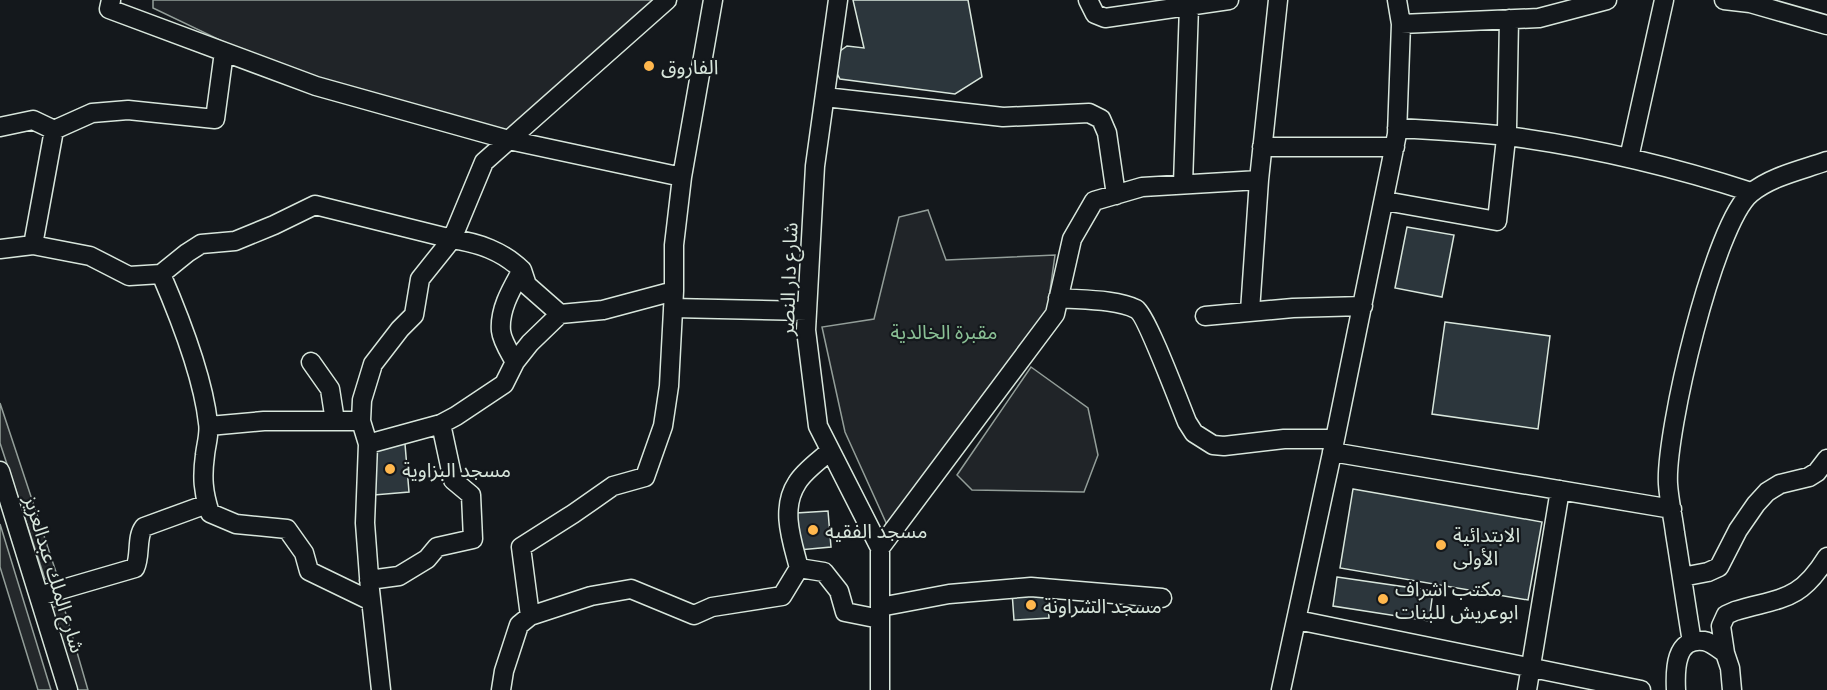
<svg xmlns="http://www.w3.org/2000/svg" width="1827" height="690" font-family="Ubuntu,'Noto Sans Arabic',sans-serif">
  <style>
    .green { fill: #202428; stroke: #939e99; stroke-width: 1.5 }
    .parking { fill: #24282b; stroke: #939e99; stroke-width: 1.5 }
    .building { fill: #2c363c; stroke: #d8e6dc; stroke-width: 1.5 }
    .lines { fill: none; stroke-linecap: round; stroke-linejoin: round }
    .minor-casing { stroke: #d8e6dc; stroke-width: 21 }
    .minor { stroke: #14181c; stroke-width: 18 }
    .poi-dot { fill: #ffb74d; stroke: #14181c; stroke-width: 2 }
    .labels { text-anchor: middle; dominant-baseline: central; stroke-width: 4.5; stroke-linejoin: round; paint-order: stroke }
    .poi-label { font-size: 20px; fill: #d8e6dc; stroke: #14181c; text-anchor: start }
    .street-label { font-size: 20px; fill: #d8e6dc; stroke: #14181c }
    .park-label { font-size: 20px; fill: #8ac095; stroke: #14181c }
  </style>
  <rect width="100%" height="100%" fill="#14181c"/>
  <path class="green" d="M 153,0 L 667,0 L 509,140 L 316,86 L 153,8 Z
    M 928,210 L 946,260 L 1055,255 L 1047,312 L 888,527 L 845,432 L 822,327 L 874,319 L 899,217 Z
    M 1031,367 L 1088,408 L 1098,455 L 1084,492 L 972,490 L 957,475 Z"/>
  <path class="parking" d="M 0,403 L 57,575 L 45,579 L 0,443 Z
    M 0,524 L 51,690 L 38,690 L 0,567 Z
    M 63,604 L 88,690 L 75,690 L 51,608 Z"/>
  <path class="building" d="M 853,0 L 968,0 L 982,77 L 955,94 L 840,79 L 834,68 L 836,54 L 847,46 L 864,48 Z
    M 1407,227 L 1454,235 L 1442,297 L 1395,288 Z
    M 1445,322 L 1550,336 L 1538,429 L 1432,414 Z
    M 405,444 L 409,492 L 374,495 L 371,446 Z
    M 1353,489 L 1542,522 L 1528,600 L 1340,568 Z
    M 828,511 L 831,547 L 799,550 L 796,513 Z
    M 1337,577 L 1433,591 L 1429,621 L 1333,606 Z
    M 1047,590 L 1049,618 L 1014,620 L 1012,592 Z"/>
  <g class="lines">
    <g class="minor-casing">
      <path id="minor" d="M 111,0 L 109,9 L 316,86 L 509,140 L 667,0
        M 838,0 L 815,166 L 806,330 L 818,426 L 880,548 L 880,690
        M 1088,0 L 1095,14 L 1105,18 L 1229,0
        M 1724,0 L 1750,3 L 1827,25
        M 1401,24 L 1539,18 L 1607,0
        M 825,97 L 1003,117 L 1089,113 L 1101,119 L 1107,133 L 1116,195
        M 0,127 L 33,120 L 54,130 L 33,245
        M 1397,128 C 1434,130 1471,132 1507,136 C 1590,147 1671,166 1751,192
        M 54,130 L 92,113 L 128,110 L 215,119 L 224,52
        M 1262,147 L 1395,147
        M 1629,158 L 1664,0
        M 682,177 L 713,0
        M 1183,184 L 1189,6
        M 1385,201 L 1497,221 L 1507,129 L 1509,19
        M 0,249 L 33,245 L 90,256 L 129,276 L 161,274 C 180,318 203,376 208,423 C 210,433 206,445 205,455 C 202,477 203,492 210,513 L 236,524 L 287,529 L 304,553 L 309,571 L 371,601
        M 161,274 L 187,253 L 201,244 L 235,241 L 274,225 L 315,205 L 452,239 L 484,162 L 509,140 L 682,177 L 674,245 L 674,291 L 603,310 L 560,314
        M 674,291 L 669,386 L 663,426 L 645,477 L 613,486 L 573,514 L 521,547 L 530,616 L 591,596 L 631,589 L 694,615 L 712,607 L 782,596 L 799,568 L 824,572 L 839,591 L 845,612 L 880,619
        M 1058,298 C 1080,300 1117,299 1136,309 C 1146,314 1180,405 1187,422 L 1194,433 L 1213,445 L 1224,446 L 1284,439 L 1335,439
        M 673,308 L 807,311
        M 1250,311 L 1259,180 L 1278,0
        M 1205,316 L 1293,308 L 1363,306
        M 311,362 L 330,389 L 335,421
        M 515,362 L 530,343 L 560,314 L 527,285 L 522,270
        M 361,421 L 362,400 L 373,364 L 400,329 L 414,315 L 420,279 L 452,239 C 479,243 502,251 522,270 C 512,288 499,309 501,331 C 502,341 510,353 515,362 L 504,384 L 456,416 L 441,424 L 368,444
        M 209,426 L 264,421 L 361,421 L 368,444 L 365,523 L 370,590 L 381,690
        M 1332,452 L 1672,509
        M 0,471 L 68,690
        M 880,548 L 1055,314 L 1072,239 L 1094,201 L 1142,187 L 1259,180
        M 799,568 C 792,541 780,509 797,483 C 804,471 820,460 830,451
        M 1682,577 L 1708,572 L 1719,567 L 1738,530 L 1756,504 L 1767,492 L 1780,484 L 1809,477 L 1817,472 L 1827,459
        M 369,580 L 399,576 L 427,559 L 437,547 L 473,539 L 471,495 L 453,480 L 441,424
        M 39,596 L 135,568 C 141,556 136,537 144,527 L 207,504
        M 880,607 L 949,594 L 1031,587 L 1162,598
        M 1297,620 L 1641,690
        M 1692,642 C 1686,606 1681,570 1675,533 C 1673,517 1669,500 1668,484 C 1665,433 1714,223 1751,193 C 1772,176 1802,170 1827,161
        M 1725,653 L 1721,626 L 1726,615 L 1735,611 C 1782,597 1799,602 1827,557
        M 501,690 L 504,671 L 519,625 L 530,616
        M 1281,690 L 1335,439 L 1397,134 L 1401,24 L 1397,0
        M 1527,690 L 1560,490
        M 1676,690 C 1675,670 1675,637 1704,641 C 1711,642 1719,649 1725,653 L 1730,668 L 1732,690"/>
    </g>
    <use href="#minor" class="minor"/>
  </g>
  <g class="poi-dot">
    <circle cx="649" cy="66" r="6"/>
    <circle cx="390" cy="469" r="6"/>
    <circle cx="813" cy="530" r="6"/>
    <circle cx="1441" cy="545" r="6"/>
    <circle cx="1383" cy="599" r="6"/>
    <circle cx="1031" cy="605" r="6"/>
  </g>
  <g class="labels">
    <g class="poi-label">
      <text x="661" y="66">الفاروق</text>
      <text x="402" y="469">مسجد البزاوية</text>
      <text x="825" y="530">مسجد الفقيه</text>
      <text x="1453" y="534">الابتدائية<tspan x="1453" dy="23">الأولى</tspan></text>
      <text x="1395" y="588">مكتب اشراف<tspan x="1395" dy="23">ابوعريش للبنات</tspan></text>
      <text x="1043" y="605">مسجد الشراونة</text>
    </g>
    <g class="street-label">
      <text transform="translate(788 279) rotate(-88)">شارع دار النصر</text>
      <text transform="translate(55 574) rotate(73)">شارع الملك عبدالعزيز</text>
    </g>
    <g class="park-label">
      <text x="944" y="331">مقبرة الخالدية</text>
    </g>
  </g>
</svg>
